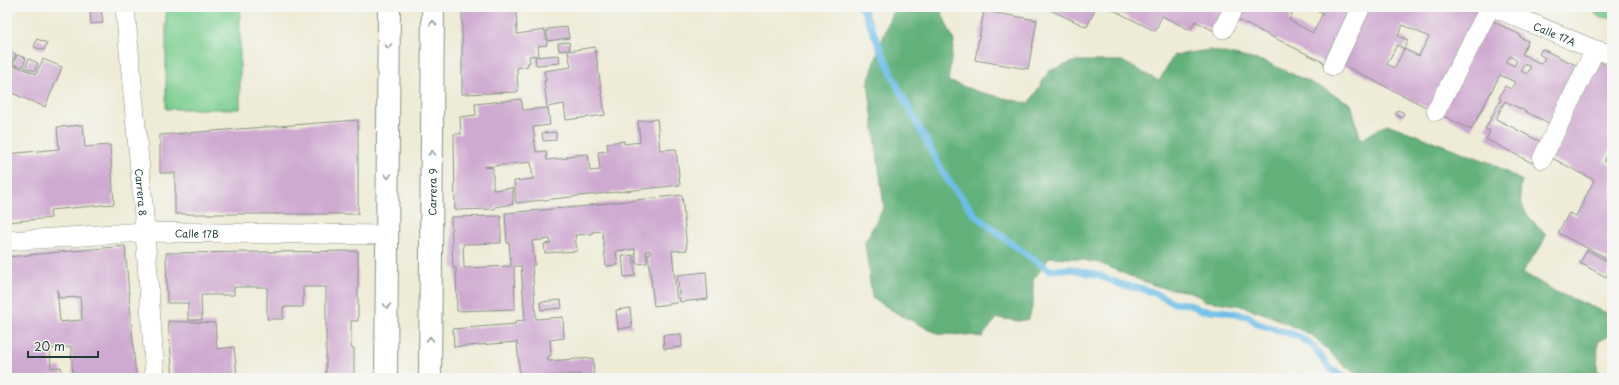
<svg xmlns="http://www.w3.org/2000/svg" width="1619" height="385" font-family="'Playpen Sans',sans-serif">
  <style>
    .green { fill: #79cd8f; stroke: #4c8562 }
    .forest { fill: #62b07a; stroke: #407657 }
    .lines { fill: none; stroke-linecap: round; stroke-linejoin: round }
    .stream { stroke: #6cbde7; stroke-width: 7 }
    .building { fill: #cea9d0; fill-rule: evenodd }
    .street-casing { stroke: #869485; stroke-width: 20 }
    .highway-casing { stroke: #869485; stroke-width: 24 }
    .street { stroke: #fff; stroke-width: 19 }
    .highway { stroke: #fff; stroke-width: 22 }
    .oneway { stroke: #8f9e9a }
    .labels { text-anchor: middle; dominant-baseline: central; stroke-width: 4; stroke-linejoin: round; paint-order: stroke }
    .street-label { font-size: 10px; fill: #1f3d34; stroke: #f6f6f2 }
  </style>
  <rect width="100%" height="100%" fill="#f6f6f2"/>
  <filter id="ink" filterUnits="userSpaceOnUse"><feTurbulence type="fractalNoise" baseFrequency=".025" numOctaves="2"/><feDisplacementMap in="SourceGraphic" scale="8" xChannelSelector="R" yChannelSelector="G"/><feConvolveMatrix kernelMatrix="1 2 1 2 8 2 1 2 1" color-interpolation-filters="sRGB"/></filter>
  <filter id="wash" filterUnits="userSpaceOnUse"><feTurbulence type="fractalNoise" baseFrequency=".012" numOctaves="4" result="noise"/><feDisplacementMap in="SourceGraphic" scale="16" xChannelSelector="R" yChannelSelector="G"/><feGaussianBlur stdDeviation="0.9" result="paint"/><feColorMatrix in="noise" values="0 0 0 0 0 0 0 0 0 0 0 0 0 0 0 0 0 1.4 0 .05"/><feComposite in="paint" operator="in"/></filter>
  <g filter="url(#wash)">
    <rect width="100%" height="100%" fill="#eeebd6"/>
    <path class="green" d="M 166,7 L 240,7 L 240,109 L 166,109 Z
      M 1592,7 L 1612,7 L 1612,18 C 1601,17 1596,19 1592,7 Z"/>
    <path class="forest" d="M 898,7 L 939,7 L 954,41 L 948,81 L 979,92 L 1029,104 L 1049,71 L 1076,61 L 1122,61 L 1159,81 L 1174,55 L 1210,50 L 1266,62 L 1318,86 L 1351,104 L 1361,140 L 1387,124 L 1491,163 L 1522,181 C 1515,207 1529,217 1546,235 L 1541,246 L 1522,272 L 1556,292 L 1607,313 L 1612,334 L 1598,342 L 1597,378 L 1375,378 L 1359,374 L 1344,366 L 1313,336 L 1268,315 L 1238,305 L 1206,301 L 1191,292 L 1160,287 L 1142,281 L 1099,263 L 1072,258 L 1050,257 L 1033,280 L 1033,303 L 1029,319 L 1019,321 L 997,318 L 982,337 L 969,335 L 939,334 L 900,315 L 872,298 L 865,242 L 884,207 L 868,82 L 891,15 Z"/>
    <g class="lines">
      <path class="stream" d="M 862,7 L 899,90 L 946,178 L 975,215 L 1012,244 L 1049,270 L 1070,269 L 1094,274 L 1125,286 L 1140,288 L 1155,293 L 1174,303 L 1189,304 L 1200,310 L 1222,311 L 1248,316 L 1258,324 L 1298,336 L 1313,346 L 1330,369 L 1347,378"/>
    </g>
    <g id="blocks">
      <path class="building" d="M 462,7 L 516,7 L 517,34 L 545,30 L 547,45 L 538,46 L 539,55 L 529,56 L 530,63 L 527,63 L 528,66 L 517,68 L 518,92 L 462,94 Z
        M 757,7 L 771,7 L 771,8 L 757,9 Z
        M 1049,7 L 1096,7 L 1087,27 L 1048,9 Z
        M 1107,7 L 1226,7 L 1214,31 L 1195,21 L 1190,30 L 1162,16 L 1155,31 Z
        M 1239,7 L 1295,7 L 1289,20 L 1313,33 L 1323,13 L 1310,7 L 1355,7 L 1327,64 L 1234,18 Z
        M 1367,7 L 1472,7 L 1482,12 L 1432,110 L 1339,63 ZM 1403,25 L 1429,37 L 1419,56 L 1404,49 L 1395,68 L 1387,64 L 1397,45 L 1404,49 L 1408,40 L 1398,36 Z
        M 101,9 L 103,23 L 91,24 L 90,10 Z
        M 984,11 L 1037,20 L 1028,69 L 975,60 Z
        M 1489,19 L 1520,35 L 1520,37 L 1528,41 L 1522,54 L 1541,64 L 1545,58 L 1539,54 L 1542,49 L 1582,68 L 1552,125 L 1505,101 L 1496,119 L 1543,143 L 1532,163 L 1486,139 L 1490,131 L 1485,129 L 1501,99 L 1499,98 L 1505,86 L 1511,89 L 1515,82 L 1500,75 L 1471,130 L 1440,114 ZM 1510,56 L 1517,61 L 1514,66 L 1506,62 ZM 1524,64 L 1531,67 L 1527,74 L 1521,71 Z
        M 567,27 L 569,38 L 548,41 L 547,29 Z
        M 37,39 L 47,43 L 44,50 L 34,47 Z
        M 569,42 L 570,49 L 559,51 L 558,43 Z
        M 595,47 L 605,115 L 566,120 L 564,104 L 547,107 L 544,81 L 546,81 L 544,71 L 571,67 L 568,51 Z
        M 9,51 L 16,54 L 12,62 L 7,60 Z
        M 17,55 L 26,58 L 23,67 L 13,64 Z
        M 559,55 L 560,63 L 536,65 L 535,57 Z
        M 29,59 L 38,63 L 35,71 L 25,68 Z
        M 43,59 L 62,67 L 45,107 L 7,91 L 7,63 L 36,74 Z
        M 1598,61 L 1612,68 L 1612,147 L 1604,161 L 1612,165 L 1612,261 L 1558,233 L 1569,213 L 1576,216 L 1594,180 L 1548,156 Z
        M 521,99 L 523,110 L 548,108 L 550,125 L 533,127 L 536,152 L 546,151 L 547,160 L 568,158 L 567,156 L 588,154 L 590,171 L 600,170 L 598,152 L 608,151 L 607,143 L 624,141 L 624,144 L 640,142 L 638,121 L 657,119 L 660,150 L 676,149 L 680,185 L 516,203 L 514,181 L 533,179 L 531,162 L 484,167 L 493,168 L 493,190 L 513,188 L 513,204 L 495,207 L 495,209 L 455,210 L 454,134 L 461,134 L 460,117 L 476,115 L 475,104 Z
        M 1398,110 L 1404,113 L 1402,118 L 1395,114 Z
        M 358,120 L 358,214 L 175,214 L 175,173 L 160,173 L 160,135 Z
        M 83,125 L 85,147 L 110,145 L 114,204 L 50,210 L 51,218 L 7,222 L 7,154 L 59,149 L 57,127 Z
        M 556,132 L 556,140 L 543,141 L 542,133 Z
        M 682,195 L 687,250 L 672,251 L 677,303 L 654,306 L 648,254 L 650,254 L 650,250 L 646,251 L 647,263 L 636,264 L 635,249 L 616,251 L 618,265 L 606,266 L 602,231 L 592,232 L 592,234 L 575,235 L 577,251 L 545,253 L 544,244 L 551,243 L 550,239 L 532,241 L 535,265 L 532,265 L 536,319 L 563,317 L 564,338 L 550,340 L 551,356 L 548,356 L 548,361 L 593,358 L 594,378 L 580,378 L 580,374 L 520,378 L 517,342 L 454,347 L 453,329 L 515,324 L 516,321 L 525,320 L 521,266 L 514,266 L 515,309 L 457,311 L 456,268 L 453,268 L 451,217 L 501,216 L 501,243 L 463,244 L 464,268 L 511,266 L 509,243 L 507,243 L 505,213 L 589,206 L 589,205 Z
        M 125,246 L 136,378 L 73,378 L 71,347 L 50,349 L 51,368 L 61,367 L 62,378 L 7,378 L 7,257 ZM 57,289 L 59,298 L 80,297 L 82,320 L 60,322 Z
        M 1587,250 L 1612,264 L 1606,277 L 1580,263 Z
        M 358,251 L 358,321 L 351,321 L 351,348 L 354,348 L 354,378 L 326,378 L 326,287 L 303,287 L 303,307 L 283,307 L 283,319 L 267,319 L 267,287 L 234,287 L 234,295 L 201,295 L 202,320 L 188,320 L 188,303 L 167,303 L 166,253 Z
        M 633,255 L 635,276 L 624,277 L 622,256 Z
        M 706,272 L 708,299 L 680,302 L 677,275 Z
        M 561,300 L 562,308 L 541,310 L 540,302 Z
        M 630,308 L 632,327 L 618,329 L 616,310 Z
        M 168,321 L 215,323 L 217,349 L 234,347 L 237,375 L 246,374 L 246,378 L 173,378 Z
        M 681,334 L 682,347 L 664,349 L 663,335 Z"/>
    </g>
  </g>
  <g filter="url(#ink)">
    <use href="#blocks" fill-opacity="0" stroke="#869485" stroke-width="1"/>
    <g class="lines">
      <g class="street-casing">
        <g id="street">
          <path id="s1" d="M 125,7 L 143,203 L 155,378"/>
          <path id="s2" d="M 1493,7 L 1595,50 L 1612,54"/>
          <path d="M 1223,29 L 1234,7"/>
          <path d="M 1333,66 L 1361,7"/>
          <path d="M 1436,111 L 1490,7"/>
          <path d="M 1542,159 L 1595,50"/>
          <path id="s3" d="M 7,241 L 145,232 L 387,235"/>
        </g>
      </g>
      <g class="highway-casing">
        <g id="highway">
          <path d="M 386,378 L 389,7"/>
          <path id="s4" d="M 430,378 L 433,7"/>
        </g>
      </g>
      <use href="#street" class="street"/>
      <use href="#highway" class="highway"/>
    </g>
    <defs><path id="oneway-chevron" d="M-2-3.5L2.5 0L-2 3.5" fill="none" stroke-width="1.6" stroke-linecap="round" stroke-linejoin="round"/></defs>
    <g class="oneway">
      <use href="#oneway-chevron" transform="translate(433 23) rotate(-90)"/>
      <use href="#oneway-chevron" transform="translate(388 46) rotate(90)"/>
      <use href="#oneway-chevron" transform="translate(432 153) rotate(-90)"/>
      <use href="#oneway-chevron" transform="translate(388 176) rotate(90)"/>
      <use href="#oneway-chevron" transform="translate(387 306) rotate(90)"/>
      <use href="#oneway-chevron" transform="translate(430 339) rotate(-90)"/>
    </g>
  </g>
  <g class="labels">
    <g class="street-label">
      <text stroke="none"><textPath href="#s2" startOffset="67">Calle 17A</textPath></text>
      <text stroke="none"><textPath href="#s1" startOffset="186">Carrera 8</textPath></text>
      <text stroke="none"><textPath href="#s4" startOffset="186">Carrera 9</textPath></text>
      <text stroke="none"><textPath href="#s3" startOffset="190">Calle 17B</textPath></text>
    </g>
  </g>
  <rect width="1619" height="385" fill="none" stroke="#f6f6f2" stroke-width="24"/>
  <path d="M28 351v6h70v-6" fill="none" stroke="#1f3d34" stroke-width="2"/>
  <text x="34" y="351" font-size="12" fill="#1f3d34" stroke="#f6f6f2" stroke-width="3" paint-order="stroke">20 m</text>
</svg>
